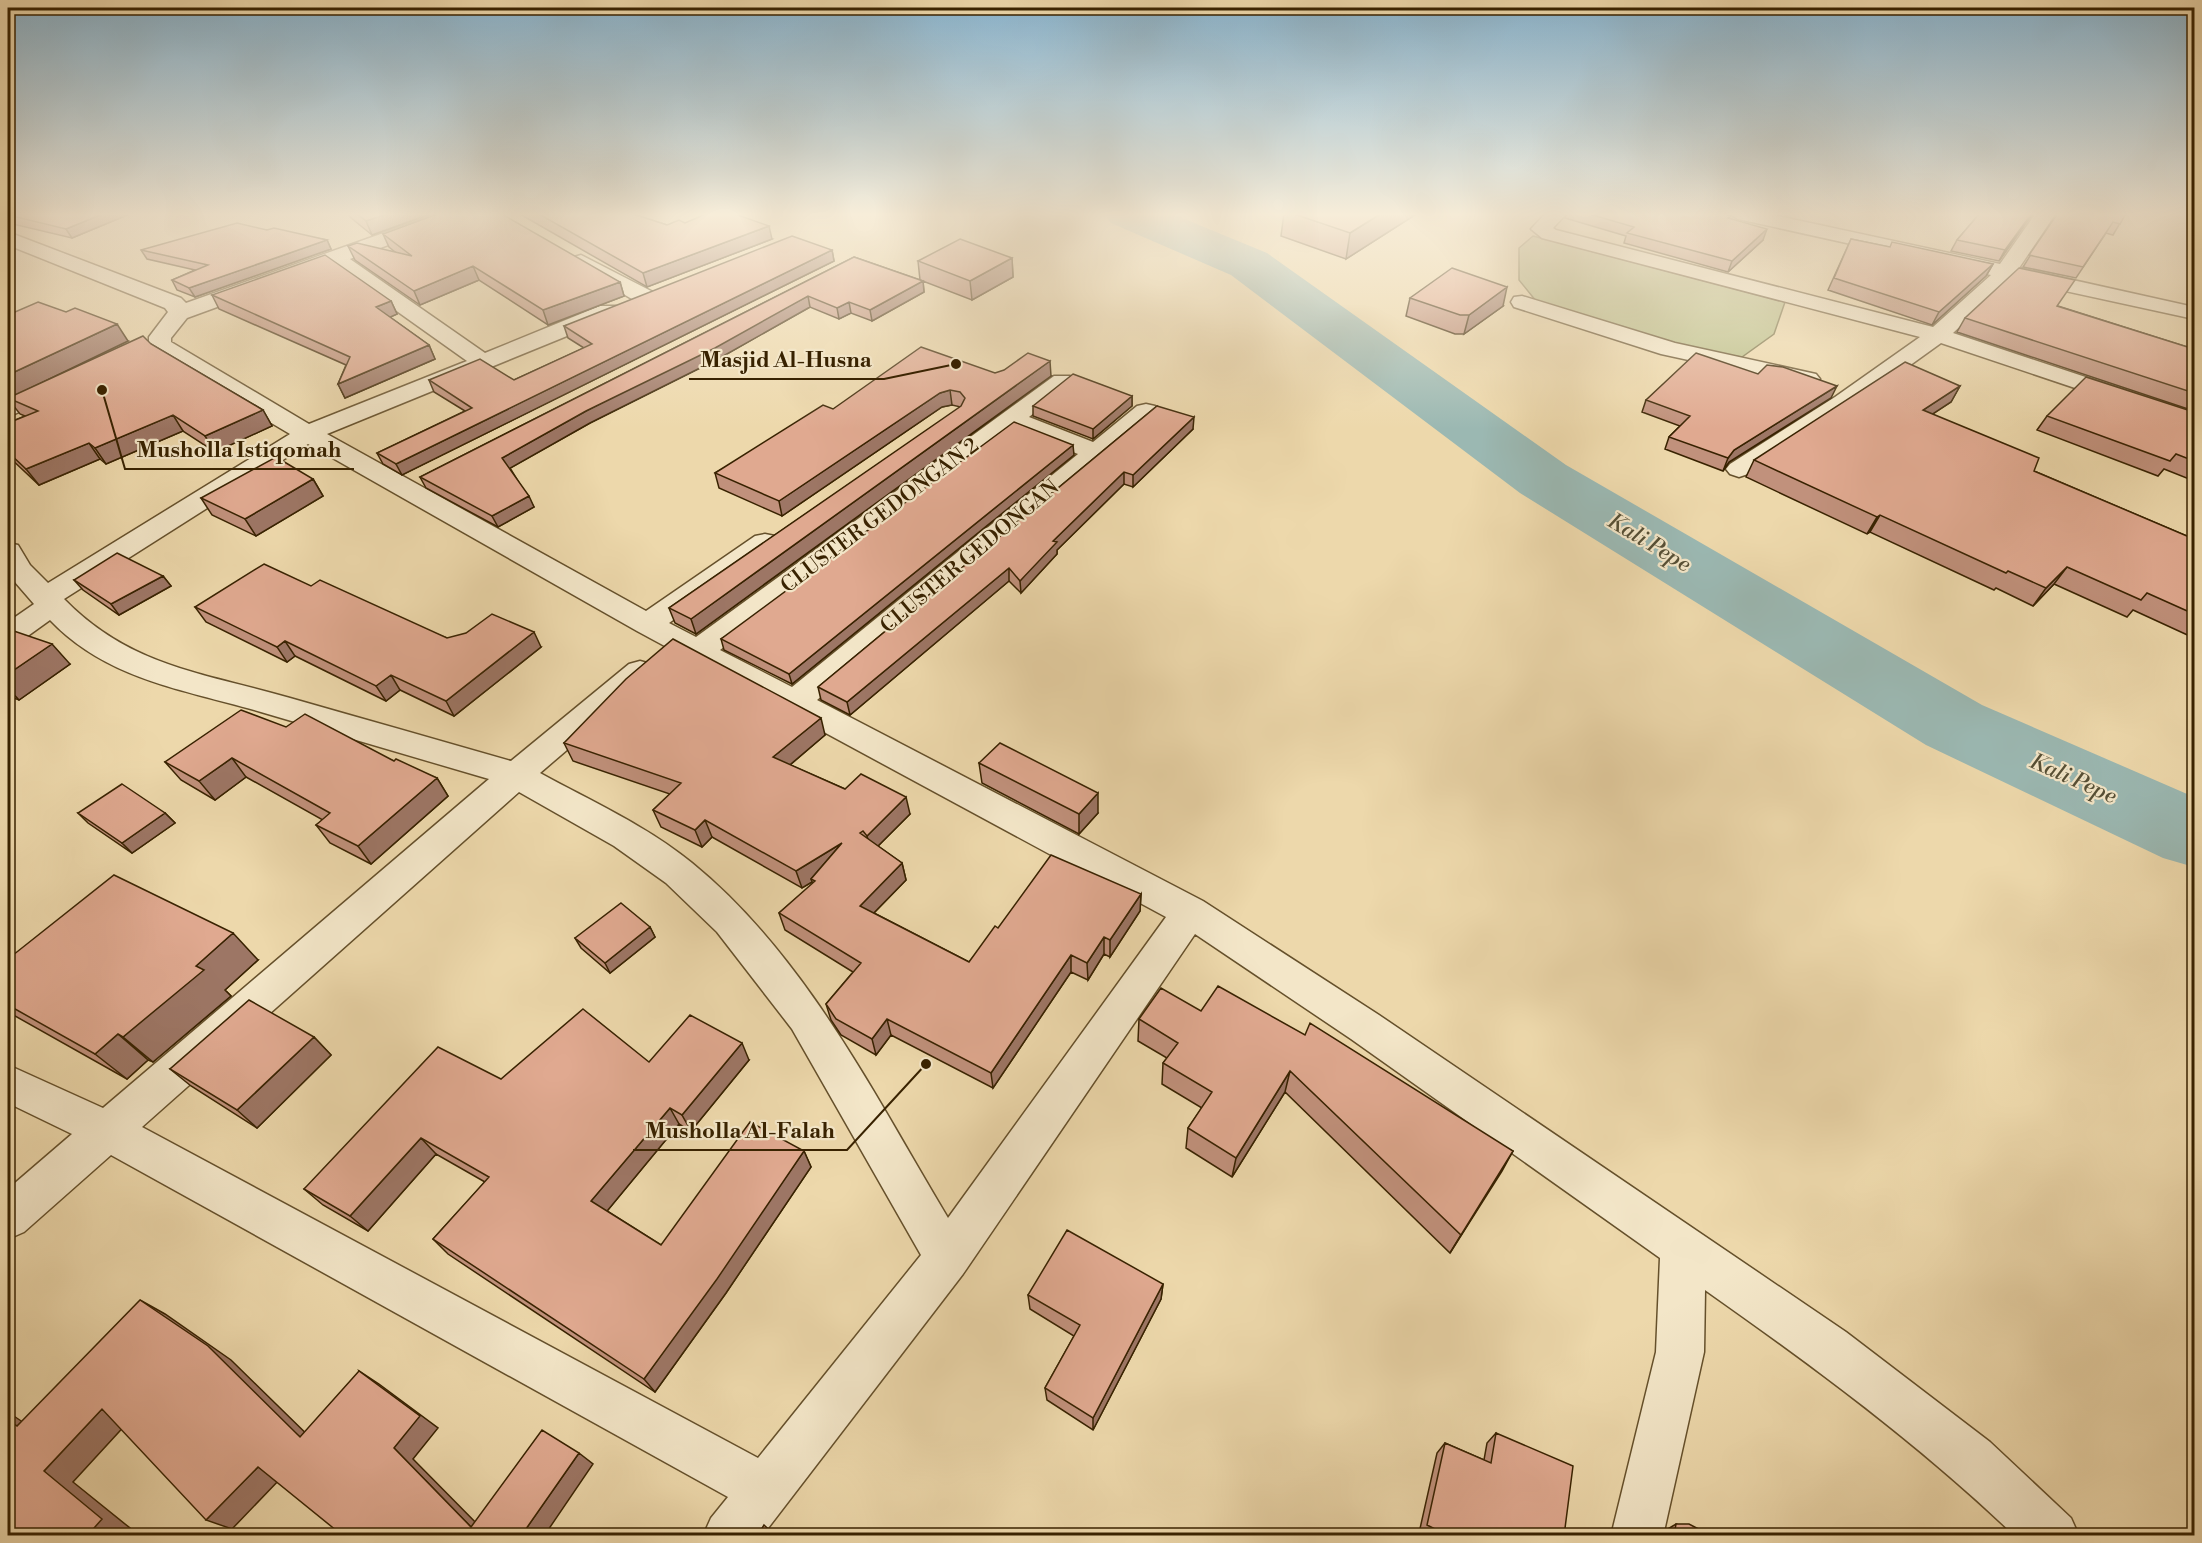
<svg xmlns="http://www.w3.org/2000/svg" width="2202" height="1543" font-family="'Libre Bodoni',serif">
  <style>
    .green { fill: #babe87; stroke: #797044; stroke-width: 1.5 }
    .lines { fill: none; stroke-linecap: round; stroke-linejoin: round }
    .river { fill: #9bb8b2; fill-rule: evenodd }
    .minor-casing { stroke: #65502b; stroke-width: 3 }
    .minor { fill: #f3e6c8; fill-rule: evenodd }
    .wall { fill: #c1917c; stroke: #382200; stroke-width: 1.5 }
    .shaded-wall { fill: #9d7665; stroke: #382200; stroke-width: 1.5 }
    .building { fill: #e0a990; stroke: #382200; stroke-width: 1.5 }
    .labels { text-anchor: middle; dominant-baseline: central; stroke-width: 4.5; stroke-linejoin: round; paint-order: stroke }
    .street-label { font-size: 21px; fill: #382200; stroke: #f3e6c8 }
    .water-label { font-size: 22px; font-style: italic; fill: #564f35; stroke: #f3e6c8 }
    .leader { fill: none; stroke: #382200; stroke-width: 2 }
    .callout-dot { fill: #382200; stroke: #f3e6c8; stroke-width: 2 }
    .callout-label { font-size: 22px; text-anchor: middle; font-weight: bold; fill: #382200; stroke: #f3e6c8; stroke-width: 4.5; stroke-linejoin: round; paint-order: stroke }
  </style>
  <rect width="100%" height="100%" fill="#edd8ab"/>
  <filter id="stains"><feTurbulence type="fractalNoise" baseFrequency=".00333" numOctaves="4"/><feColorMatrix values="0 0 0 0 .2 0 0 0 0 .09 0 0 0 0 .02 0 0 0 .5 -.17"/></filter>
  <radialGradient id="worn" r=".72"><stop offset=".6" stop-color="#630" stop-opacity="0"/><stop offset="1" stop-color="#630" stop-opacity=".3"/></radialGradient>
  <path class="green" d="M 1533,236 L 1785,302 L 1774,334 L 1742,357 L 1696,352 L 1536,301 L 1519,280 L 1519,248 Z"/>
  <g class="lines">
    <path class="river" d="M 1104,213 L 1170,213 L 1267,253 L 1566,465 L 1982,705 L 2194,797 L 2194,867 L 2163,858 L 1926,745 L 1520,493 L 1231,275 L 1111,223 Z"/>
    <g class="minor-casing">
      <path id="minor" d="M 440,213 L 468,213 L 465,217 L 350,259 L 485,353 L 600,306 L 616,306 L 619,311 L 616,316 L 327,434 L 646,611 L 755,536 L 765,534 L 775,536 L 779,542 L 775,548 L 669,623 L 696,637 L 1054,376 L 1070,376 L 1074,381 L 1029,417 L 1093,442 L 1137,406 L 1146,404 L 1155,406 L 1158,411 L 1155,416 L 817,700 L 1203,901 L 1379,1015 L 1846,1332 L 1990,1442 L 2071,1518 L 2079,1536 L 2015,1536 C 1919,1444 1813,1366 1705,1290 L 1704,1352 L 1663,1536 L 1611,1536 L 1656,1352 L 1660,1258 L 1351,1039 L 1195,934 L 963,1274 L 762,1536 L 703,1536 L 711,1518 L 728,1497 L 111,1155 L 24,1232 L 8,1239 L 8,1189 L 72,1134 L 8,1103 L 8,1065 L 103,1108 L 489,779 C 413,757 337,734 261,712 C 186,690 107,680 50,620 L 18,643 L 8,646 L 8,622 L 34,604 L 8,574 L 8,543 L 18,545 L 30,565 L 48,583 L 290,434 L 162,358 L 149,344 L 149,337 L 168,312 L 165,308 L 8,245 L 8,232 L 181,298 L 186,303 ZM 332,265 L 467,361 L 309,424 L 171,342 L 171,338 L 187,318 ZM 1014,429 L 1078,454 L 792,687 L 720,650 ZM 308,444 L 637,631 L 1166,917 L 948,1218 C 874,1095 806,956 692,863 C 647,826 591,801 540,773 L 651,678 L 655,671 L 651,664 L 640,661 L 629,664 L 511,761 C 437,740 364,719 290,698 C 204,673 130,667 64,599 ZM 519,792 L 614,846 L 666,883 L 717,932 L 792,1029 L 921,1255 L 758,1458 L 142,1127 Z
        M 1546,213 L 1567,213 L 1553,228 L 1556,230 L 1933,327 L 1991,275 L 1738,219 L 1728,213 L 1764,213 L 2000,264 L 2036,213 L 2056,213 L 2019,268 L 2194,307 L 2194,319 L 2010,279 L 1953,333 L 2194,413 L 2194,428 L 1941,343 L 1852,407 L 1748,474 L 1739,477 L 1730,474 L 1726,469 L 1730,464 L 1835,397 L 1920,337 L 1542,238 L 1531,229 Z
        M 581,255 L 653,292 L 656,297 L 653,302 L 637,302 L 574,265 L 571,261 L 574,257 Z
        M 1522,296 L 1675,343 L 1816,374 L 1820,379 L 1816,384 L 1808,386 L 1661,354 L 1514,307 L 1511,302 L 1514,297 Z
        M 53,381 L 61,383 L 65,388 L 61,393 L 8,417 L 8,401 Z"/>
    </g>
    <use href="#minor" class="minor"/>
  </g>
  <path class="wall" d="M 8,213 L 132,213 L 72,238 L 9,223 L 8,224 Z
    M 348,213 L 433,213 L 372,235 L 350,217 Z
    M 518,213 L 630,213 L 667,225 L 685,223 L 772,239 L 647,287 Z
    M 1284,213 L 1418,213 L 1346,259 L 1281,236 Z
    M 1567,213 L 1727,213 L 1726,214 L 1730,218 L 1763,240 L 1728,272 L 1624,243 L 1626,236 L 1565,218 Z
    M 1980,213 L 2033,213 L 1999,261 L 1951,251 L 1957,240 Z
    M 2057,213 L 2126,213 L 2113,235 L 2106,233 L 2076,278 L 2023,267 Z
    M 267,230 L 327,240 L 331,249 L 195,297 L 177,290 L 172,280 L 195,270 L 147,259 L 141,250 Z
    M 383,234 L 620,282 L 624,296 L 548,325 L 479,280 L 420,305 L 355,260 L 348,246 L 395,252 L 389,247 Z
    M 1851,239 L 1889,247 L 1993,264 L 1986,276 L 1932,325 L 1828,290 Z
    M 832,250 L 834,261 L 402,475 L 383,464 L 377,453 L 465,411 L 434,392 L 429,380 L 514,380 L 584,348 L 568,338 L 564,326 Z
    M 854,257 L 923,281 L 924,292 L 872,321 L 851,313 L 839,319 L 810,307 L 718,359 L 590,423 L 510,468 L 534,507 L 498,527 L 426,488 L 420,477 Z
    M 1012,258 L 1013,277 L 972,300 L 920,280 L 918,261 Z
    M 212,295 L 391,301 L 397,314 L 390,317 L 429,345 L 435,359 L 345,398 L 338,384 L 346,365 L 219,309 Z
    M 1410,298 L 1503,306 L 1464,334 L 1455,334 L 1406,316 Z
    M 2058,306 L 2194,349 L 2194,411 L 1957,332 L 1965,318 Z
    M 8,315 L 128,341 L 42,382 L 151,344 L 263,410 L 272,426 L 215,452 L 183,431 L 106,464 L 100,459 L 39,485 L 8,456 L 8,423 L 25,416 L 20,414 L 8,399 Z
    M 995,373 L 1051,376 L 696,634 L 675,623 L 669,608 L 961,407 L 952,405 L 942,407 L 782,516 L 719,488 L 715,473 L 833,409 Z
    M 1758,374 L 1831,398 L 1729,462 L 1723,471 L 1665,449 L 1669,437 L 1680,426 L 1642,412 L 1646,400 Z
    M 1960,386 L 1951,402 L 1932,414 L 2034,471 L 2194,539 L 2194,638 L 2133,610 L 2127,617 L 2054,584 L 2033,606 L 1996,588 L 1994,590 L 1870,532 L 1867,534 L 1746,477 L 1754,460 Z
    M 1132,396 L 1132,406 L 1093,439 L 1033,416 L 1033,406 Z
    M 1157,406 L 1193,429 L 1133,487 L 1124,484 L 1057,550 L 1057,554 L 1021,593 L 1009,581 L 850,715 L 821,700 L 818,687 Z
    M 2194,412 L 2194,481 L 2164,469 L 2158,476 L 2037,430 L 2047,416 Z
    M 1074,455 L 792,684 L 724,650 L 721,639 Z
    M 313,479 L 323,496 L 256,536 L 212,515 L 201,498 Z
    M 163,576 L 171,586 L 119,615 L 83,590 L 74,580 Z
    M 311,586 L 447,638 L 541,647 L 454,716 L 400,690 L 386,701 L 295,656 L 287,662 L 206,622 L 195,607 Z
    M 8,629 L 70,664 L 19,700 L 8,696 Z
    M 286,727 L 394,761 L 437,778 L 448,796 L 371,864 L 330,843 L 316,825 L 323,820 L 246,777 L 215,800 L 181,780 L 165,762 Z
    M 825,735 L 790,765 L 845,789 L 910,814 L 878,846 L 902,863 L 906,880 L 874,913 L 969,962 L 998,928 L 1141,894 L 1140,911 L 1110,957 L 1104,954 L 1088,980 L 1071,972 L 993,1088 L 891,1035 L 876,1055 L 841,1035 L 831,1020 L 826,1004 L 853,972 L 785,930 L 779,913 L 813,884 L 812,882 L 802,888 L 712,837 L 702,847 L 661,827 L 653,810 L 670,794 L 573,761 L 564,743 Z
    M 979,763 L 1098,813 L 1079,834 L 982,783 Z
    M 78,813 L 165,813 L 175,823 L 132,853 L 88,823 Z
    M 650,927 L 655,937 L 610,973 L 581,948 L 575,938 Z
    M 8,959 L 258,960 L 225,990 L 231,996 L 153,1062 L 148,1060 L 127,1079 L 8,1012 Z
    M 1201,1011 L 1513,1151 L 1450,1253 L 1285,1092 L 1232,1177 L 1186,1148 L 1188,1128 L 1202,1108 L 1162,1084 L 1163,1063 L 1167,1058 L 1138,1041 L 1139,1019 Z
    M 314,1037 L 331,1055 L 257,1128 L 191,1086 L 170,1069 Z
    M 749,1060 L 691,1131 L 679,1124 L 607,1211 L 661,1245 L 804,1151 L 811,1167 L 726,1293 L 655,1392 L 448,1254 L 433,1239 L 485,1182 L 436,1154 L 368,1231 L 323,1205 L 304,1189 L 501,1079 L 649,1062 Z
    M 1163,1284 L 1161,1299 L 1093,1430 L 1047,1400 L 1045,1388 L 1074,1336 L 1030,1309 L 1028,1295 Z
    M 1496,1433 L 1564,1536 L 1424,1536 L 1419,1533 L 1437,1453 L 1445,1443 L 1484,1460 L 1487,1443 Z
    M 1676,1524 L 1712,1536 L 1656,1536 Z"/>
  <path class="shaded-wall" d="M 105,213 L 132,213 L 72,238 L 66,229 Z
    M 390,213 L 433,213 L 372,235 L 366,221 Z
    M 1382,213 L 1418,213 L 1346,259 L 1350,233 Z
    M 2032,213 L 2033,213 L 1999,261 L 2005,250 Z
    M 769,226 L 772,239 L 647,287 L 643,273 Z
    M 1767,229 L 1763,240 L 1728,272 L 1732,261 Z
    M 327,240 L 331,249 L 195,297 L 189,288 Z
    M 832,250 L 834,261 L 402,475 L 396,464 Z
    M 1012,258 L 1013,277 L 972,300 L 970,281 Z
    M 1993,264 L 1986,276 L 1932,325 L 1939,312 Z
    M 473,266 L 479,280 L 420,305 L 414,291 Z
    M 923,281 L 924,292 L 872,321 L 870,310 Z
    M 620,282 L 624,296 L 548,325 L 543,310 Z
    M 1507,287 L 1503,306 L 1464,334 L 1469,315 Z
    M 808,296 L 810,307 L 718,359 L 590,423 L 507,470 L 502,458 L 586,411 Z
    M 391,301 L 397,314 L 382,321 L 376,307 Z
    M 849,302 L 851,313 L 839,319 L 837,308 Z
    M 117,324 L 128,341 L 8,399 L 8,375 Z
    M 429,345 L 435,359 L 345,398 L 338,384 Z
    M 1050,361 L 1051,376 L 696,634 L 691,619 Z
    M 1837,386 L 1831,398 L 1729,462 L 1723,471 L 1728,458 L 1734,450 Z
    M 1960,386 L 1951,402 L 1913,427 L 1923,410 Z
    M 950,390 L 952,405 L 942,407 L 782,516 L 779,501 L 940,393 Z
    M 1132,396 L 1132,406 L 1093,439 L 1093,429 Z
    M 263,410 L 272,426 L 215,452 L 205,436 Z
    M 173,415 L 183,431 L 106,464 L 95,448 Z
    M 1194,417 L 1193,429 L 1133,487 L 1133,475 Z
    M 89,443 L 100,459 L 39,485 L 26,469 Z
    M 1073,445 L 1074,455 L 792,684 L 789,674 Z
    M 1124,472 L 1124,484 L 1057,550 L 1057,554 L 1021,593 L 1020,581 L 1053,541 Z
    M 313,479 L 323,496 L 256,536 L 245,519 Z
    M 529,496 L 534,507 L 498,527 L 492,516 Z
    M 1880,515 L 1870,532 L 1867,534 L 1877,517 Z
    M 2067,567 L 2054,584 L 2033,606 L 2046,588 Z
    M 1009,568 L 1009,581 L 850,715 L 847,702 Z
    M 163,576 L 171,586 L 119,615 L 111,604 Z
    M 534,632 L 541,647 L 454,716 L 446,701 Z
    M 285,641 L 295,656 L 287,662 L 277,647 Z
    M 52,644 L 70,664 L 19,700 L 8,688 L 8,674 Z
    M 391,675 L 400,690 L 386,701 L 376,686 Z
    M 821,718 L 825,735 L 778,775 L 773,757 Z
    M 232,758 L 246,777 L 215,800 L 199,781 Z
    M 437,778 L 448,796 L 371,864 L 358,846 Z
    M 1098,793 L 1098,813 L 1079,834 L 1079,814 Z
    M 906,797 L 910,814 L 871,853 L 867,836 Z
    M 165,813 L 175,823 L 132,853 L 122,843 Z
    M 705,820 L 712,837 L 702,847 L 695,830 Z
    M 842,843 L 811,879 L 812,882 L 802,888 L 796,871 Z
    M 902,863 L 906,880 L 864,923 L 860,906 Z
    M 1141,894 L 1140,911 L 1110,957 L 1110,940 Z
    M 650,927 L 655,937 L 610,973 L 605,963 Z
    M 233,933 L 258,960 L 225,990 L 231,996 L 153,1062 L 123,1037 L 196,966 Z
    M 1104,937 L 1104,954 L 1088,980 L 1087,963 Z
    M 1071,955 L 1071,972 L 993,1088 L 991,1073 Z
    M 887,1019 L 891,1035 L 876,1055 L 872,1039 Z
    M 118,1034 L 148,1060 L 127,1079 L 95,1054 Z
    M 314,1037 L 331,1055 L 257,1128 L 237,1110 Z
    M 742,1043 L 749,1060 L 691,1131 L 682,1115 Z
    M 1290,1071 L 1285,1092 L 1232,1177 L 1236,1158 Z
    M 670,1108 L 679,1124 L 603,1216 L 591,1201 Z
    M 421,1138 L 436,1154 L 368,1231 L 350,1216 Z
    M 804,1151 L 811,1167 L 726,1293 L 655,1392 L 644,1379 Z
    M 1513,1151 L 1502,1171 L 1450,1253 L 1461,1235 Z
    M 1163,1284 L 1161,1299 L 1093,1430 L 1093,1418 Z
    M 140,1300 L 165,1314 L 231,1360 L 322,1449 L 300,1437 Z
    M 359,1371 L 379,1384 L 438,1428 L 413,1459 L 489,1536 L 471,1527 L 394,1448 Z
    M 102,1409 L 129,1421 L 73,1482 L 130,1528 L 124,1536 L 87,1536 L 44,1471 Z
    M 8,1412 L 46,1438 L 17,1426 L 8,1420 Z
    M 579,1453 L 593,1464 L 544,1536 L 521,1536 Z
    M 258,1467 L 281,1478 L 232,1529 L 206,1520 Z"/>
  <path class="building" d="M 8,213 L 105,213 L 66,229 L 8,215 Z
    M 356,213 L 390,213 L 366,221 Z
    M 440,213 L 500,213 L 620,282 L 543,310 L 473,266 L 414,291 L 348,246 L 357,243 L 412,256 L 383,234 Z
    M 537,213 L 630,213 L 667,225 L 679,220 L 685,223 L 708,213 L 732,213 L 769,226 L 643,273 Z
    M 1291,213 L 1382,213 L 1350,233 Z
    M 1586,213 L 1722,213 L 1731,216 L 1728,218 L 1767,229 L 1732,261 L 1627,233 L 1634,227 Z
    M 1980,213 L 2032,213 L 2005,250 L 1957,240 Z
    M 2058,213 L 2126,213 L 2120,224 L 2113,222 L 2083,267 L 2029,255 Z
    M 237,223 L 267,230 L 274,228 L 327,240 L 189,288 L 172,280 L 208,265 L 141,250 Z
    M 792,236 L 832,250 L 396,464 L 377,453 L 472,408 L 429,380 L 480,359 L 514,380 L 592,344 L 564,326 Z
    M 960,239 L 1012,258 L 970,281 L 918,261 Z
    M 1851,239 L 1890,247 L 1892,242 L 1993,264 L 1939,312 L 1834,278 Z
    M 325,255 L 391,301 L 376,307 L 429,345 L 338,384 L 350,357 L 212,295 Z
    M 854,257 L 923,281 L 870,310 L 849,302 L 837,308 L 808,296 L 715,348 L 586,411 L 502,458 L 529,496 L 492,516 L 420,477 Z
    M 1452,268 L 1507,287 L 1469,315 L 1460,315 L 1410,298 Z
    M 2019,268 L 2075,280 L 2057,306 L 2194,349 L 2194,393 L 1965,318 Z
    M 38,302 L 66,312 L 75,308 L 117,324 L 8,375 L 8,331 L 12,330 L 8,328 L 8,315 Z
    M 143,336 L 151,344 L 263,410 L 205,436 L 173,415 L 95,448 L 89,443 L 26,469 L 8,452 L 8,423 L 38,411 L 8,398 Z
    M 921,347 L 995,373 L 1004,370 L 1028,353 L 1050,361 L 691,619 L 669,608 L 961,406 L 965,398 L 960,392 L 950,390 L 940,393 L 779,501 L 715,473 L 823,405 L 833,409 Z
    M 1696,353 L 1758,374 L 1767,365 L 1783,367 L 1837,386 L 1734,450 L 1728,458 L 1669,437 L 1690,416 L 1646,400 Z
    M 1905,362 L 1960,386 L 1923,410 L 2039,458 L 2034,471 L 2194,539 L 2194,614 L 2147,593 L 2141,600 L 2067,567 L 2046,588 L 2008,571 L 2006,573 L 1880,515 L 1877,517 L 1754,460 Z
    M 1073,374 L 1132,396 L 1093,429 L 1033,406 Z
    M 2086,377 L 2194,412 L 2194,461 L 2176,454 L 2170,461 L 2047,416 Z
    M 1157,406 L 1194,417 L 1133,475 L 1124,472 L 1053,541 L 1057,542 L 1020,581 L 1009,568 L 847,702 L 818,687 Z
    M 1014,422 L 1073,445 L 789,674 L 721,639 Z
    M 276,457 L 313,479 L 245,519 L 201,498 Z
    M 117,553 L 163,576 L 111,604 L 74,580 Z
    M 264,564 L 311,586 L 320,580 L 447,638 L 466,633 L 492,614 L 534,632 L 446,701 L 391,675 L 376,686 L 285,641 L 277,647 L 195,607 Z
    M 8,629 L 52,644 L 8,674 Z
    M 673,639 L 821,718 L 773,757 L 845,789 L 861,774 L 906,797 L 867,836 L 863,831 L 860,833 L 902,863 L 860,906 L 969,962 L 995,926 L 998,928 L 1051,855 L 1141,894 L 1110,940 L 1104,937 L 1087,963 L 1071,955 L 991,1073 L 887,1019 L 872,1039 L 836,1019 L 826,1004 L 861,963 L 779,913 L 815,881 L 811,879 L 842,843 L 796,871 L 705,820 L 695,830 L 653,810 L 681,783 L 564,743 L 626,679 Z
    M 241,710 L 286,727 L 305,714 L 394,761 L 396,759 L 437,778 L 358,846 L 316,825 L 330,813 L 232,758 L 199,781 L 165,762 Z
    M 1000,743 L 1098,793 L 1079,814 L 979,763 Z
    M 122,784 L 165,813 L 122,843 L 78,813 Z
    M 114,875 L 233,933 L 196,966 L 204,970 L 123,1037 L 118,1034 L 95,1054 L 8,1005 L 8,959 Z
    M 621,903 L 650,927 L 605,963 L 575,938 Z
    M 1218,986 L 1305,1035 L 1310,1023 L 1513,1151 L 1461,1235 L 1290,1071 L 1236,1158 L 1188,1128 L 1212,1092 L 1163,1063 L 1178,1043 L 1139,1019 L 1161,988 L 1201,1011 Z
    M 249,1000 L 314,1037 L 237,1110 L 170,1069 Z
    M 583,1009 L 649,1062 L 690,1015 L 742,1043 L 682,1115 L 670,1108 L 591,1201 L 661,1245 L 750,1122 L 804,1151 L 717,1279 L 644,1379 L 433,1239 L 489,1177 L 421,1138 L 350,1216 L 304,1189 L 438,1047 L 501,1079 Z
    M 1067,1230 L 1163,1284 L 1093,1418 L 1045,1388 L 1080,1325 L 1028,1295 Z
    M 140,1300 L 208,1346 L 300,1437 L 359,1371 L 420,1416 L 394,1448 L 471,1527 L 542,1430 L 579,1453 L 521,1536 L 333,1536 L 337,1531 L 258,1467 L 206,1520 L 102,1409 L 44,1471 L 102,1519 L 87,1536 L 12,1536 L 8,1532 L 8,1420 L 17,1426 Z
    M 1496,1433 L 1573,1466 L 1564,1536 L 1449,1536 L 1427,1525 L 1445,1443 L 1491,1463 Z
    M 1676,1524 L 1689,1524 L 1712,1536 L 1674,1536 Z
    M 764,1525 L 776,1536 L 757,1536 Z"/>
  <linearGradient id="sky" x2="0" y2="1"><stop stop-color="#89b6d2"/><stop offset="0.5" stop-color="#f7edd9"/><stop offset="1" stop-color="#f7edd9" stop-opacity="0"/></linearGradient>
  <rect width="2202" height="429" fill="url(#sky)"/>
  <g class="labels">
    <g class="street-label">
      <text transform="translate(880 516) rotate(-37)">CLUSTER GEDONGAN 2</text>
      <text transform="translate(970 557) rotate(-40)">CLUSTER GEDONGAN</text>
    </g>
    <g class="water-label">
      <text transform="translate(1649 543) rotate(31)">Kali Pepe</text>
      <text transform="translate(2073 779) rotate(24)">Kali Pepe</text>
    </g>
  </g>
  <path class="leader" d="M956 364L884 379H689M102 390L125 469H354M926 1064L847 1150H633"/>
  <g class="callout-dot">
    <circle cx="956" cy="364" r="6"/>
    <circle cx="102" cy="390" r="6"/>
    <circle cx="926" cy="1064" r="6"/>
  </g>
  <g class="callout-label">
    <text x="786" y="367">Masjid Al-Husna</text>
    <text x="239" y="457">Musholla Istiqomah</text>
    <text x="740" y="1138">Musholla Al-Falah</text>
  </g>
  <rect width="2202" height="1543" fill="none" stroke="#edd8ab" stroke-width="30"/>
  <rect x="9" y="9" width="2184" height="1525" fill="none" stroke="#382200" stroke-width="3"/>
  <rect x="15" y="15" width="2172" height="1513" fill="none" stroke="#382200" stroke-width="1.5"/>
  <rect width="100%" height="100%" filter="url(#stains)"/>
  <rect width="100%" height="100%" fill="url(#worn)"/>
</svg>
